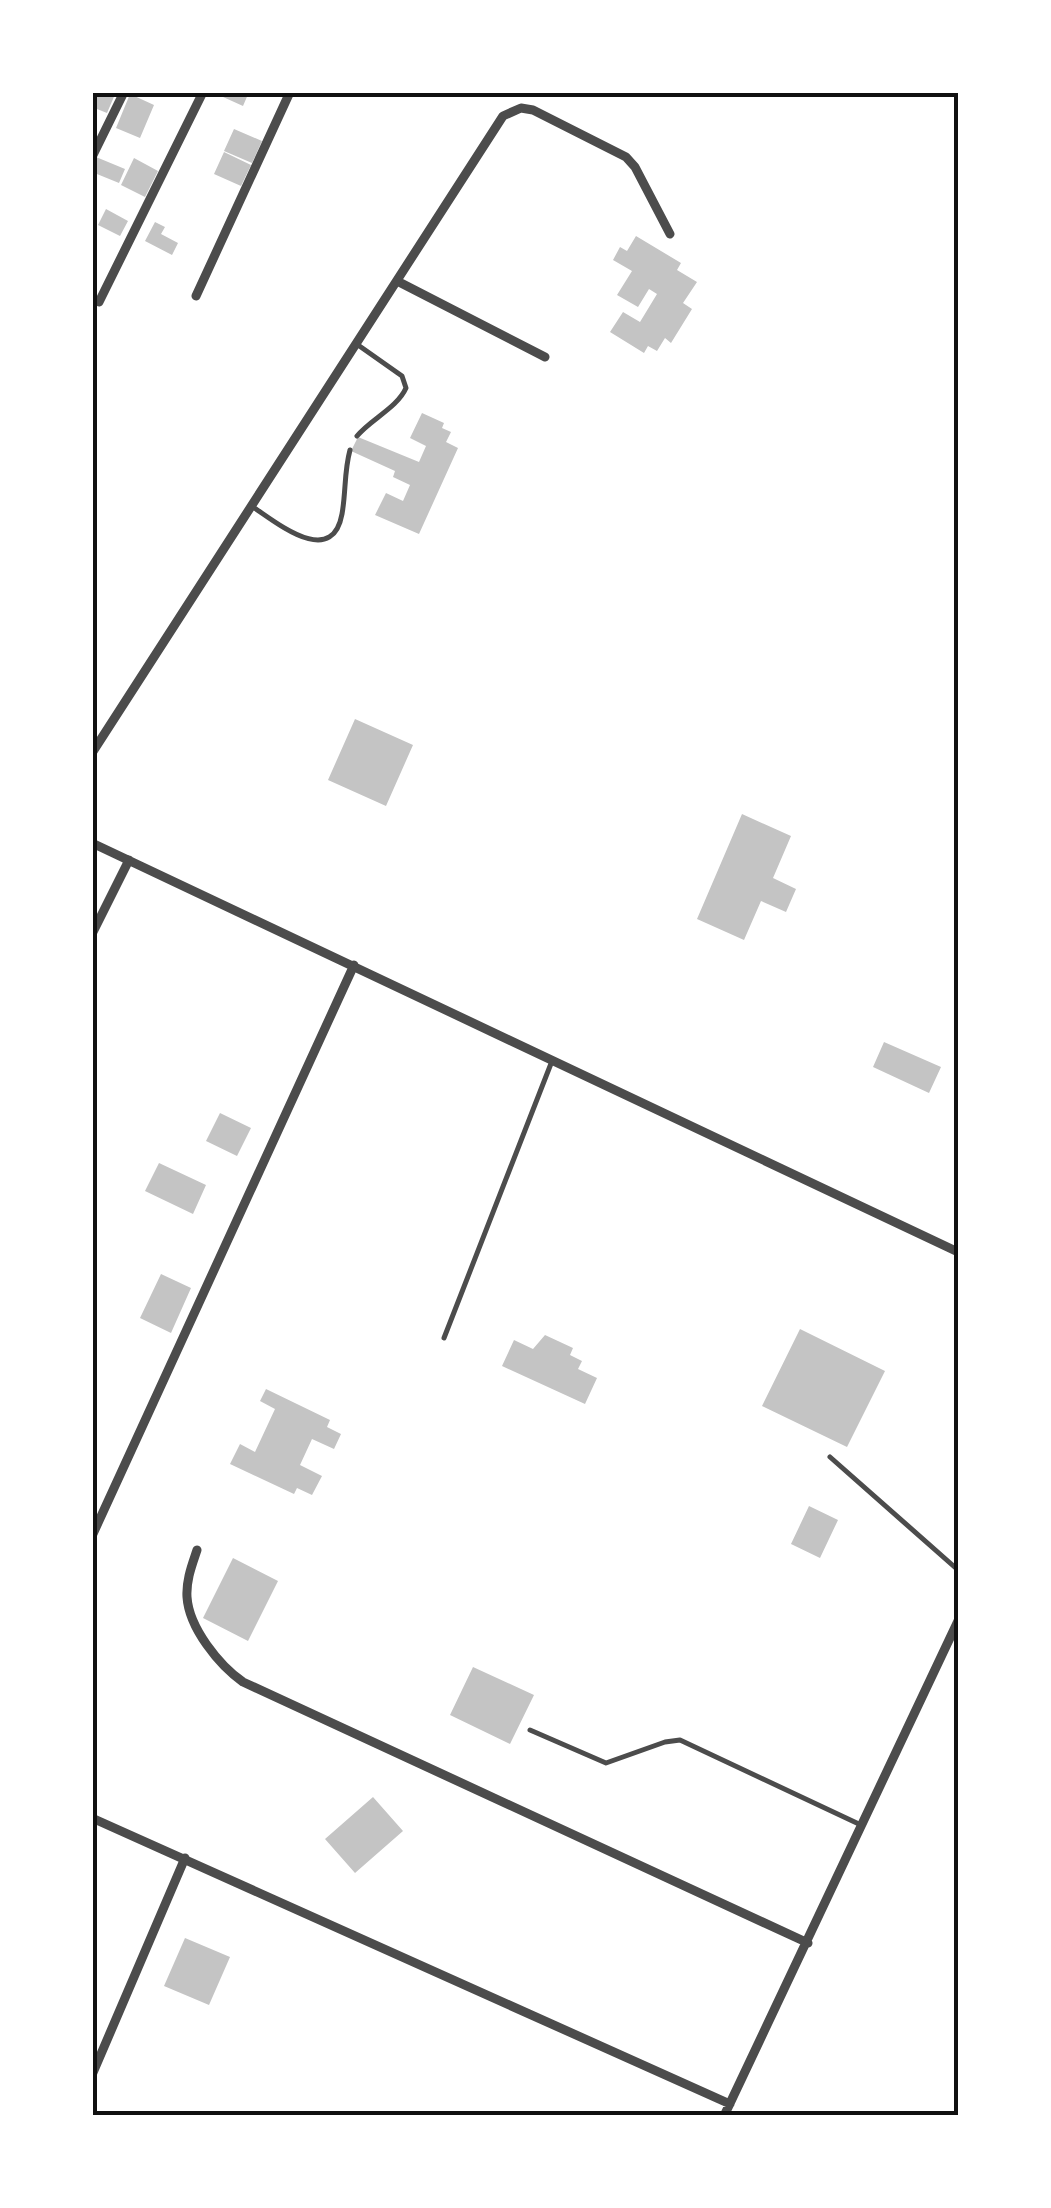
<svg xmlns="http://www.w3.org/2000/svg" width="1051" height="2208" font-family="'Roboto Serif',serif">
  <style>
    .building { fill: #c4c4c4 }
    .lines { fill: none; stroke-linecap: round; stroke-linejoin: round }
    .service { stroke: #4c4c4c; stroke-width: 5 }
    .minor { stroke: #4c4c4c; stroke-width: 9 }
    .neatline { fill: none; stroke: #111; stroke-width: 4 }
  </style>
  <rect width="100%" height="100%" fill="#fff"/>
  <path class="building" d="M 92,92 L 116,92 L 107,113 L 92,107 Z
    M 212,92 L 249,92 L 243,106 Z
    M 130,94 L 154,105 L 140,138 L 116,128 Z
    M 234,129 L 262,141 L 252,163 L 224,151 Z
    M 224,152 L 251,165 L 241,186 L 214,174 Z
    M 96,157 L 125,169 L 119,183 L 92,172 Z
    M 134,158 L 158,171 L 145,197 L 121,185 Z
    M 106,209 L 128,221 L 120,236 L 98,225 Z
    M 155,222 L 165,227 L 161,234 L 178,243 L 172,255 L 145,241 Z
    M 636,236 L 681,263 L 677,270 L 697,282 L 683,303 L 692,309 L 671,343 L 665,338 L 657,351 L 648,346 L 644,353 L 610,332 L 623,312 L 640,322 L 657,294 L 649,289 L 638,307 L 617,295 L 632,271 L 613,260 L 620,247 L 627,251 Z
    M 422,413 L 444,423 L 442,428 L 451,432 L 446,442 L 458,448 L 419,534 L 375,515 L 386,493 L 403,501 L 410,485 L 393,477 L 395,471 L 351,451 L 358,437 L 419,462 L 426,446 L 410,438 Z
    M 355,719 L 413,745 L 386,806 L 328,780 Z
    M 742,814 L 791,836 L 773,878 L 796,889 L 786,912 L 761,901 L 744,940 L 697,919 Z
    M 884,1042 L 941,1067 L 929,1093 L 873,1067 Z
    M 220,1113 L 251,1128 L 237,1156 L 206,1141 Z
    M 159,1163 L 206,1185 L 193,1214 L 145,1191 Z
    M 161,1274 L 191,1288 L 171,1333 L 140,1318 Z
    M 800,1329 L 885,1371 L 847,1447 L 762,1406 Z
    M 545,1335 L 573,1348 L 570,1355 L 582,1361 L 578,1369 L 597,1378 L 585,1404 L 502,1366 L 514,1340 L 533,1349 Z
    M 266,1389 L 330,1420 L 327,1427 L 341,1434 L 334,1449 L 312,1439 L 300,1465 L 322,1476 L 312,1495 L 297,1488 L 294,1494 L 230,1464 L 240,1444 L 255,1452 L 275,1409 L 260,1401 Z
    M 809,1506 L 838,1520 L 820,1558 L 791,1544 Z
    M 233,1558 L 278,1581 L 248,1641 L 203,1618 Z
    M 473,1667 L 534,1695 L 510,1744 L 450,1715 Z
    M 373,1797 L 403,1831 L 355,1873 L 325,1839 Z
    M 185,1938 L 230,1957 L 209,2005 L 164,1986 Z"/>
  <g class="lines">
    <path class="service" d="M 357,436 C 371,419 397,408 406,388 L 402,376 L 358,345
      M 253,507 C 276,522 332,569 342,514 C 346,492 344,472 350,450
      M 444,1338 L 552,1061
      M 830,1457 L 958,1570
      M 530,1730 L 606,1763 L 665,1742 L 680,1740 L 861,1825"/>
    <path class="minor" d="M 92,157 L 124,92
      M 399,282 L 545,357
      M 196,296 L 290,92
      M 99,302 L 203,92
      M 92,753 L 503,116 L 521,108 L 533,110 L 626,157 L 635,167 L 670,234
      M 92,843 L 958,1252
      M 92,934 L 129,860
      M 92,1536 L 354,965
      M 197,1550 C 192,1565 186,1580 187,1597 C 189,1628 219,1665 243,1682 L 808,1943
      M 92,1818 L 730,2104
      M 92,2075 L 185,1858
      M 724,2116 L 958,1621"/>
  </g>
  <rect width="1051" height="2208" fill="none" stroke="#ffffff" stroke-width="190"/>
  <rect x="95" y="95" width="861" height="2018" class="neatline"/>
</svg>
